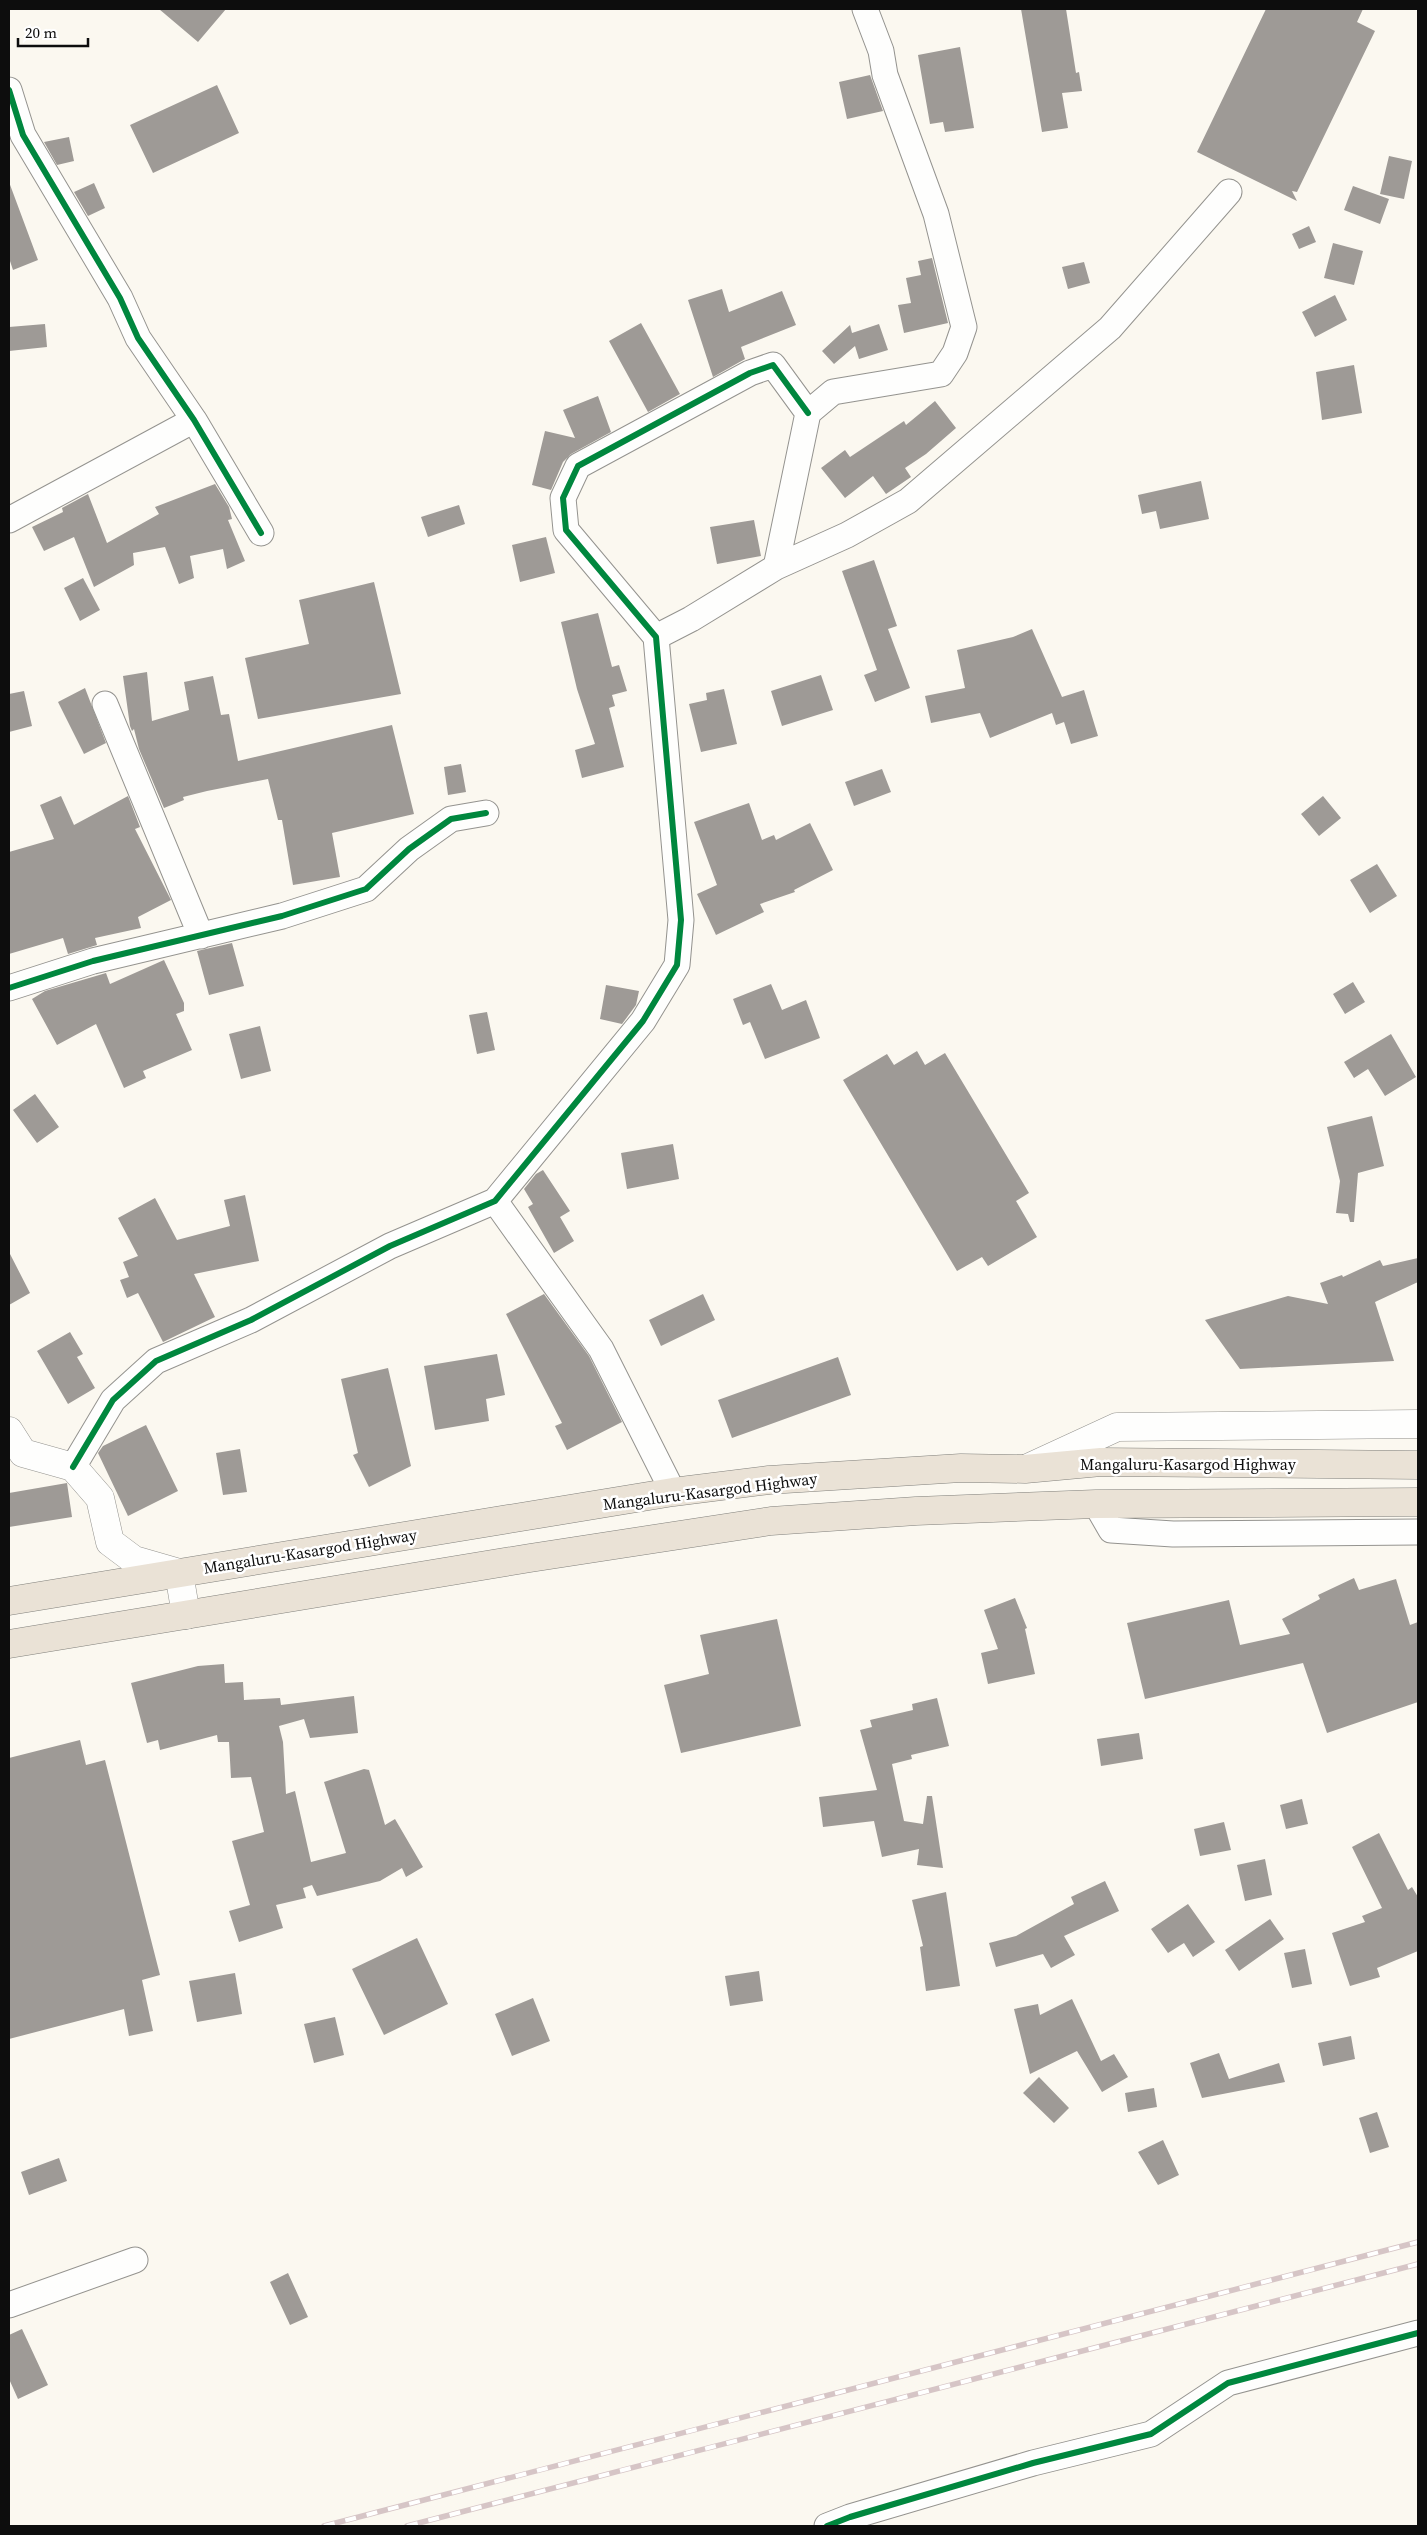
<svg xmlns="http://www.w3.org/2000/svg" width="1427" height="2535" font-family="'Source Serif 4',serif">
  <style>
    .building { fill: #9e9a96 }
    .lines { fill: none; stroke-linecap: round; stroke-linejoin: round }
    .minor-casing { stroke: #94938f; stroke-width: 27 }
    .tertiary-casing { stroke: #94938f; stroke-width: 29 }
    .trunk-casing { stroke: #81807c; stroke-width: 29 }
    .minor { stroke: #fefefd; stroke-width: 25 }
    .tertiary { stroke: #fefefd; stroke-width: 28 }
    .trunk { stroke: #eae2d6; stroke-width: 28 }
    .rail-casing { stroke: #d6c5c6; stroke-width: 5.5 }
    .rail { stroke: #fff; stroke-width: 4; stroke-dasharray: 11; stroke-linecap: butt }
    .cycleway-casing { stroke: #fff; stroke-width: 9 }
    .cycleway { stroke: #00873e; stroke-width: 6 }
    .labels { text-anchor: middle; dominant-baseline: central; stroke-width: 5; stroke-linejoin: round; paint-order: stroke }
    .street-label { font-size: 16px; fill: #0d0d0d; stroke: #fff }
  </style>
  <rect width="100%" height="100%" fill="#fbf8f0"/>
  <path class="building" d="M 159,9 L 226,9 L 198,42 Z
    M 1021,9 L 1066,9 L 1076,73 L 1079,72 L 1082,91 L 1062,93 L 1068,128 L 1042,132 Z
    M 1266,9 L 1363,9 L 1357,22 L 1375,31 L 1297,192 L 1292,191 L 1297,201 L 1197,152 Z
    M 960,47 L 974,128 L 945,132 L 943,122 L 930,124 L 918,55 Z
    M 870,75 L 883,111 L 847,119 L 839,82 Z
    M 217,85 L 239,133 L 153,173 L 130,125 Z
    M 69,137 L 74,161 L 57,165 L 44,142 Z
    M 1389,156 L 1412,161 L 1404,199 L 1380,194 Z
    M 9,182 L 38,260 L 13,270 L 9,258 Z
    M 94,183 L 105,208 L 88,216 L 74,192 Z
    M 1353,186 L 1389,199 L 1380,224 L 1344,210 Z
    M 1309,226 L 1316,242 L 1299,249 L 1292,234 Z
    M 1333,243 L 1363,251 L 1354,285 L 1324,278 Z
    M 932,258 L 948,323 L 904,333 L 898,305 L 911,303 L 906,278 L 921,275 L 918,261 Z
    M 1084,262 L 1090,283 L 1068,289 L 1062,267 Z
    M 722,289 L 729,312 L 782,291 L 796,325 L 741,347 L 745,359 L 713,377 L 688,300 Z
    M 1335,295 L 1347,320 L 1315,337 L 1302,312 Z
    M 641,323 L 680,394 L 648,412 L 609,341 Z
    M 45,324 L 47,347 L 9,351 L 9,327 Z
    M 879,324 L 888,350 L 859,359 L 855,346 L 834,364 L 822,351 L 850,325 L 852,333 Z
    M 1354,365 L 1362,413 L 1322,420 L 1316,372 Z
    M 598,396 L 611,432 L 571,454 L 563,462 L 551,490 L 532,485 L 545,431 L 575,438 L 563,410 Z
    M 935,401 L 956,428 L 926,454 L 905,468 L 911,477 L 886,494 L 873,476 L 845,498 L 821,468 L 845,450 L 850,457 L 904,421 L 906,425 Z
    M 1201,481 L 1209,519 L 1160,529 L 1156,511 L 1142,514 L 1138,495 Z
    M 215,484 L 229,507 L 232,519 L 228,520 L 245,561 L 227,569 L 223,549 L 190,556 L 194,578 L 179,584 L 165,547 L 133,553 L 134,565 L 94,587 L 74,537 L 44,551 L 32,527 L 63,512 L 62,508 L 88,494 L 107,543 L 159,514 L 155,507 Z
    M 459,505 L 465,524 L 428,537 L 421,517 Z
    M 754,520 L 761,556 L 717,564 L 710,527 Z
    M 546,537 L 555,573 L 520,582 L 512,545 Z
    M 874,560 L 897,626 L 888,629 L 910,688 L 875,702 L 864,675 L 877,670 L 842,571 Z
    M 83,578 L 100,610 L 80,621 L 64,588 Z
    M 374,582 L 401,694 L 258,719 L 245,658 L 309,644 L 299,600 Z
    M 598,613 L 612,667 L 619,665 L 627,691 L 612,695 L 615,706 L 609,708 L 624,767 L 582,778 L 575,750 L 595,744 L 577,689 L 561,622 Z
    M 1032,629 L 1062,697 L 1084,690 L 1098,736 L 1071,744 L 1064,722 L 1056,725 L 1052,713 L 990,738 L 980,713 L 931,723 L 925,696 L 965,688 L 957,650 L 1013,637 Z
    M 147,672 L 152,721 L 189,710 L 184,682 L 213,676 L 221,715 L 229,714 L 238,761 L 392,725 L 414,814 L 332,833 L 340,877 L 293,885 L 282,820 L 278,820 L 268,779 L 207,791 L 183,797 L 184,800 L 164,808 L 139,749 L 134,729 L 132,731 L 130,726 L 123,676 Z
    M 821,675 L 833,710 L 782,726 L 771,691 Z
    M 85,688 L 106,743 L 84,754 L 58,702 Z
    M 724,689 L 737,744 L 701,752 L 689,704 L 707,700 L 706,693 Z
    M 24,691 L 32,726 L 9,732 L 9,694 Z
    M 461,764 L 466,792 L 448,795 L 444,767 Z
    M 882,769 L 891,792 L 854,806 L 845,782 Z
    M 61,796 L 74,825 L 128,796 L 140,827 L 135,829 L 171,900 L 138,917 L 141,928 L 95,938 L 97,945 L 68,954 L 63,938 L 9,954 L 9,852 L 54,839 L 40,805 Z
    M 1323,796 L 1341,818 L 1319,836 L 1301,814 Z
    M 749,803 L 762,840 L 774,835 L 776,840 L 810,823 L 833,870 L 794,890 L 795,892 L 760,904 L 764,912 L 716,935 L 697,894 L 717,885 L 694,822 Z
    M 1377,864 L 1397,896 L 1370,913 L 1350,880 Z
    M 232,943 L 244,986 L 209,995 L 197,951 Z
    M 164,960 L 184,1003 L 184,1011 L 176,1014 L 192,1050 L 143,1071 L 146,1078 L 124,1088 L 96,1024 L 57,1045 L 32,999 L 45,991 L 106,973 L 110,984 Z
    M 1353,982 L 1365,1002 L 1345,1014 L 1333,994 Z
    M 771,984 L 782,1010 L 806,1000 L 820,1038 L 765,1059 L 750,1022 L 743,1025 L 733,999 Z
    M 606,985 L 639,991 L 636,1005 L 622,1024 L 600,1019 Z
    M 487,1012 L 495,1050 L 477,1054 L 469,1015 Z
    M 260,1026 L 271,1071 L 241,1079 L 229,1034 Z
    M 1391,1034 L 1416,1077 L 1385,1096 L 1368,1069 L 1354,1078 L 1344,1062 Z
    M 917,1051 L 925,1065 L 945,1053 L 1029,1193 L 1016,1201 L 1037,1237 L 988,1266 L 982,1257 L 957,1271 L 843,1080 L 887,1054 L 894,1065 Z
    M 35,1094 L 59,1127 L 37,1143 L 13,1110 Z
    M 1372,1116 L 1384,1166 L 1358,1173 L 1354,1222 L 1350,1222 L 1348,1214 L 1336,1213 L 1340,1181 L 1327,1127 Z
    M 673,1144 L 679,1179 L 627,1189 L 621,1153 Z
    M 543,1170 L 570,1211 L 560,1217 L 574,1241 L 554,1253 L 528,1207 L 533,1204 L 524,1189 L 536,1174 Z
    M 245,1195 L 259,1261 L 194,1274 L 215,1317 L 163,1342 L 138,1293 L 127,1298 L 120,1280 L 129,1277 L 123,1262 L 138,1256 L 118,1218 L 155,1198 L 177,1240 L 230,1226 L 224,1200 Z
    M 9,1252 L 30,1293 L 9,1305 Z
    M 1418,1258 L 1418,1282 L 1375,1302 L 1394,1361 L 1240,1369 L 1205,1320 L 1288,1296 L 1328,1304 L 1320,1283 L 1342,1275 L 1343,1277 L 1380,1260 L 1383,1266 Z
    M 544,1294 L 589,1356 L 622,1422 L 567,1450 L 555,1426 L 562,1423 L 506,1314 Z
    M 703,1294 L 715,1320 L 661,1346 L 649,1320 Z
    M 70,1332 L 83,1354 L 77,1357 L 95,1388 L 68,1404 L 37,1351 Z
    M 497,1354 L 505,1395 L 486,1399 L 489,1421 L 435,1430 L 424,1366 Z
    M 838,1357 L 851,1395 L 732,1438 L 718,1400 Z
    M 388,1368 L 411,1466 L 369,1487 L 353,1455 L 358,1453 L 341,1379 Z
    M 146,1425 L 178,1491 L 128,1516 L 98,1453 L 103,1446 Z
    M 240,1449 L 247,1492 L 223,1495 L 216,1453 Z
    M 67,1483 L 72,1517 L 9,1527 L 9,1493 Z
    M 1354,1578 L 1359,1590 L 1396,1579 L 1410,1625 L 1418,1622 L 1418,1702 L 1327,1733 L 1303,1663 L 1145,1699 L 1127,1623 L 1229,1600 L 1240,1645 L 1290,1634 L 1282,1619 L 1320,1599 L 1318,1595 Z
    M 1015,1598 L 1027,1628 L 1025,1629 L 1035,1674 L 988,1684 L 981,1653 L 998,1649 L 984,1610 Z
    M 777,1619 L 801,1726 L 681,1753 L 664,1685 L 709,1674 L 700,1635 Z
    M 224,1664 L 225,1683 L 243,1682 L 244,1700 L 280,1698 L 281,1705 L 354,1696 L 358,1733 L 310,1738 L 304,1719 L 279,1726 L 283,1742 L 286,1794 L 295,1791 L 311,1862 L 346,1853 L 324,1782 L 364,1769 L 369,1770 L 385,1825 L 395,1819 L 423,1867 L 406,1877 L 402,1868 L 380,1881 L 317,1896 L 312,1885 L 303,1888 L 306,1898 L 276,1905 L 283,1928 L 239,1942 L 229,1911 L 250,1905 L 232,1841 L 264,1832 L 251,1777 L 231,1778 L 229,1742 L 218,1742 L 217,1735 L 160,1750 L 158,1740 L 147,1743 L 131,1683 L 198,1666 Z
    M 937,1698 L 949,1746 L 911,1755 L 912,1759 L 892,1764 L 904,1821 L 923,1824 L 927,1796 L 932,1796 L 943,1868 L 917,1865 L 919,1849 L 882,1857 L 874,1821 L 823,1827 L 819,1797 L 877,1790 L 860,1730 L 872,1727 L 870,1720 L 913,1710 L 912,1704 Z
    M 1139,1733 L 1143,1759 L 1101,1766 L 1097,1739 Z
    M 80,1740 L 86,1765 L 105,1760 L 160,1975 L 142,1980 L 153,2031 L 129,2036 L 124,2009 L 9,2039 L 9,1758 Z
    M 1302,1799 L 1308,1824 L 1286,1829 L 1280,1805 Z
    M 1224,1822 L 1231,1850 L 1200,1856 L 1194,1829 Z
    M 1379,1833 L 1408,1890 L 1412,1887 L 1418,1897 L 1418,1951 L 1377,1968 L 1380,1977 L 1350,1986 L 1332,1933 L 1365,1922 L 1362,1916 L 1382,1908 L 1352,1847 Z
    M 1265,1859 L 1272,1895 L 1245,1901 L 1237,1865 Z
    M 1105,1881 L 1119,1911 L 1064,1936 L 1075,1955 L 1051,1968 L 1043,1954 L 996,1967 L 989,1943 L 1016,1936 L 1074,1904 L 1071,1897 Z
    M 946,1892 L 960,1986 L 926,1991 L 920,1947 L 923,1946 L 912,1900 Z
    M 1188,1904 L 1215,1942 L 1193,1957 L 1184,1943 L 1168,1953 L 1151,1929 Z
    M 1270,1919 L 1284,1939 L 1239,1971 L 1225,1950 Z
    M 417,1938 L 448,2004 L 384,2035 L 352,1969 Z
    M 1305,1949 L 1312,1984 L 1292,1988 L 1284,1953 Z
    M 759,1971 L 763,2001 L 730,2006 L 725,1976 Z
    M 235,1973 L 242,2014 L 197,2022 L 189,1981 Z
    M 533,1998 L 550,2041 L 512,2056 L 495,2014 Z
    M 1072,1999 L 1101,2061 L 1114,2054 L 1128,2077 L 1102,2092 L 1077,2051 L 1030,2074 L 1014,2009 L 1038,2004 L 1040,2015 Z
    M 335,2017 L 344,2055 L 314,2063 L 304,2024 Z
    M 1351,2036 L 1355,2059 L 1323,2066 L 1318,2043 Z
    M 1219,2053 L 1229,2079 L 1279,2063 L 1285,2082 L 1202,2098 L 1190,2063 Z
    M 1039,2077 L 1069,2108 L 1054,2123 L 1023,2093 Z
    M 1154,2088 L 1157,2107 L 1128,2112 L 1125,2093 Z
    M 1377,2112 L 1389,2147 L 1370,2153 L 1359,2118 Z
    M 1163,2140 L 1179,2175 L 1158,2185 L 1138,2152 Z
    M 59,2158 L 67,2181 L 29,2195 L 21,2172 Z
    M 288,2273 L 308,2317 L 290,2325 L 270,2282 Z
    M 22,2329 L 48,2385 L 18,2399 L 9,2379 L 9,2335 Z"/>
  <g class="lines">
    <g class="minor-casing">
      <path id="minor" d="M 9,90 L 23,135 L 120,298 L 138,338 L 194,420 L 261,533
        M 9,520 L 194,420
        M 776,567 L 808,413 L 833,392 L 941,374 L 955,353 L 964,327 L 936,214 L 885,75 L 881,51 L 865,9
        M 656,637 L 691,619 L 776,567 L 847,535 L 908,501 L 1110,328 L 1229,192
        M 105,704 L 201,936
        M 9,988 L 93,961 L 282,916 L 366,889 L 409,849 L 451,819 L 486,813
        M 495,1201 L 601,1349 L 673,1492
        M 73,1467 L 113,1400 L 156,1361 L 251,1320 L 390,1246 L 495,1201 L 643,1021 L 677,965 L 681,920 L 656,637 L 566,530 L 563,498 L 578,466 L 750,373 L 773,365 L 808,413
        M 1096,1504 L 1111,1530 L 1173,1534 L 1418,1532
        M 9,2305 L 135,2260
        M 827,2526 L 850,2517 L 1033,2463 L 1151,2434 L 1228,2383 L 1418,2333"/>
    </g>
    <g class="tertiary-casing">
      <path id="tertiary" d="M 9,1431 L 23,1453 L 73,1467 L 100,1498 L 110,1542 L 134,1560 L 179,1573 L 186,1615
        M 1028,1468 L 1117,1427 L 1418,1424"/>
    </g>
    <g class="trunk-casing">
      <path id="trunk" d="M 9,1601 L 673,1492 L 769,1480 L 961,1468 L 1025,1469 L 1101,1462 L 1418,1465
        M 9,1644 L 530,1558 L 771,1521 L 916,1511 L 1096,1504 L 1418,1502"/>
    </g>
    <use href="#minor" class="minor"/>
    <use href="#tertiary" class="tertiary"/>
    <use href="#trunk" class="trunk"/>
    <g class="rail-casing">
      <path id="rail" d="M 324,2526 L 1418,2242
        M 407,2526 L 1418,2264"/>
    </g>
    <use href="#rail" class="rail"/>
    <g class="cycleway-casing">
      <path id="cycleway" d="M 9,90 L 23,135 L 120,298 L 138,338 L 194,420 L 261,533
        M 9,988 L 93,961 L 282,916 L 366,889 L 409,849 L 451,819 L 486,813
        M 73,1467 L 113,1400 L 156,1361 L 251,1320 L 390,1246 L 495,1201 L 643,1021 L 677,965 L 681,920 L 656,637 L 566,530 L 563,498 L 578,466 L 750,373 L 773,365 L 808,413
        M 827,2526 L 850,2517 L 1033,2463 L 1151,2434 L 1228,2383 L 1418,2333"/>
    </g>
    <use href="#cycleway" class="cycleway"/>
  </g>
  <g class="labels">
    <g class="street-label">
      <text x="1188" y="1464">Mangaluru-Kasargod Highway</text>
      <text transform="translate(710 1491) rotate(-7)">Mangaluru-Kasargod Highway</text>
      <text transform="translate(310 1551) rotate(-9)">Mangaluru-Kasargod Highway</text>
    </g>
  </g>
  <rect width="1427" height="2535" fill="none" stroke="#0d0d0d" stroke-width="20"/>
  <path d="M18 38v8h70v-8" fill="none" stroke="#0d0d0d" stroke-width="2.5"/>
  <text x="25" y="38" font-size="15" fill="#0d0d0d" stroke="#ffffff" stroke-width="4" paint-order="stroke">20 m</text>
</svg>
